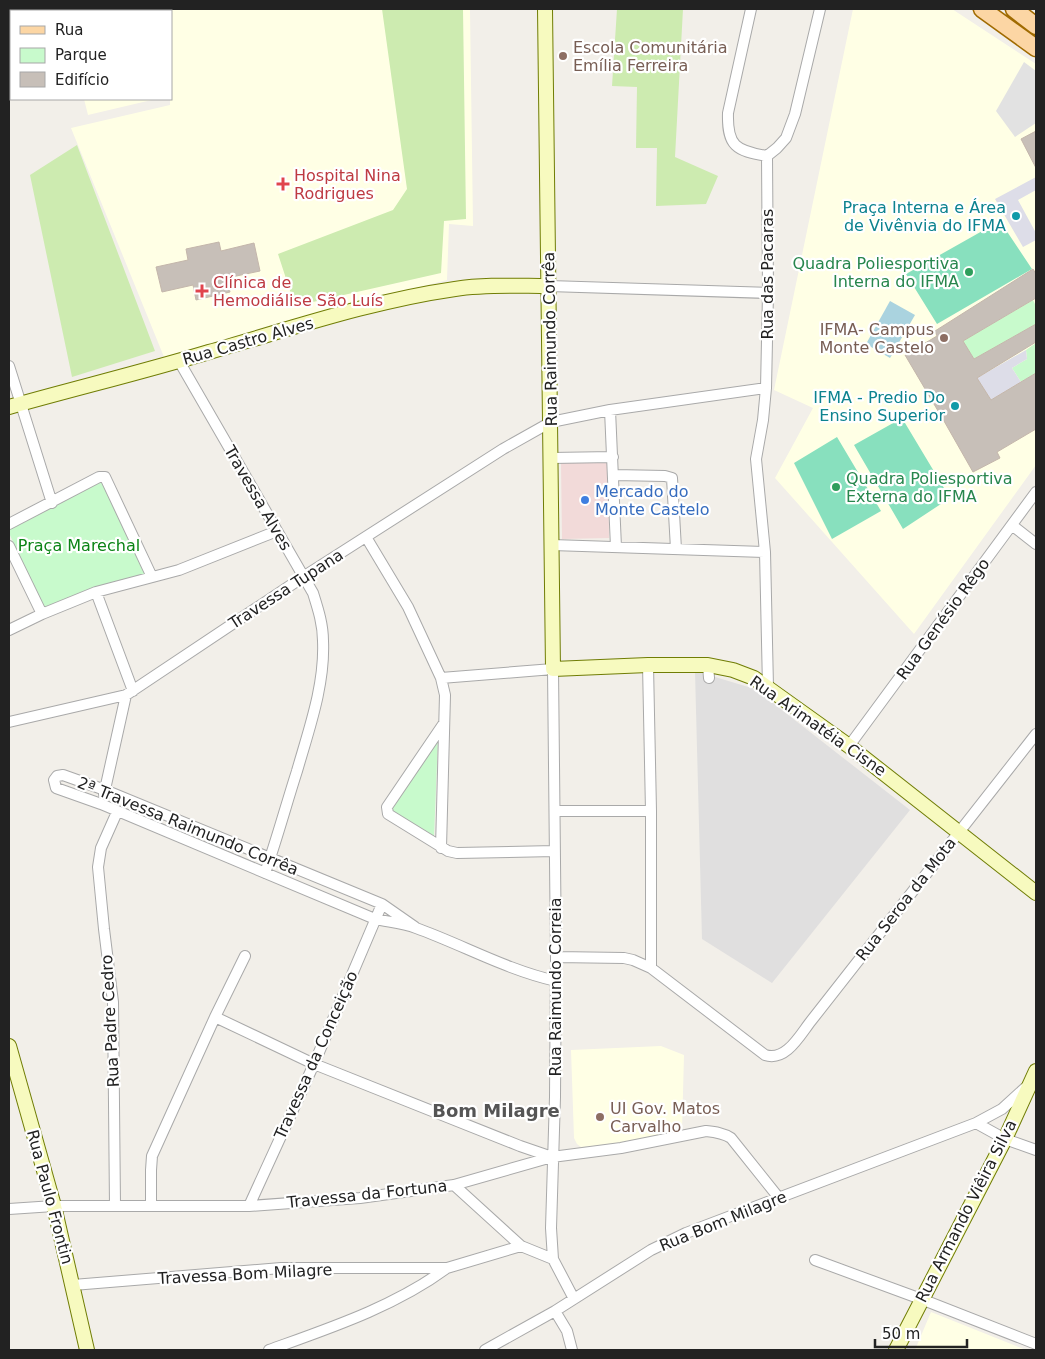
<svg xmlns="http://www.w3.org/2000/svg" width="1045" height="1359" font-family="'DejaVu Sans',sans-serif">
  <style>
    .residential { fill: #e0dfdf }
    .commercial { fill: #f2dad9 }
    .education { fill: #ffffe5 }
    .grass { fill: #cdebb0 }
    .park { fill: #c8facc }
    .pitch { fill: #88e0be }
    .parking { fill: #e2e2e2 }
    .plaza { fill: #dddde8 }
    .water { fill: #aad3df }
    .building { fill: #c7bfb8; stroke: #c4b6ab }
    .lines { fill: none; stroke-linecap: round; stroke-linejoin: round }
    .street-casing { stroke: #a9a9a9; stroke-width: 12 }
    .secondary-casing { stroke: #707d05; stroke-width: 16 }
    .primary-casing { stroke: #a06b00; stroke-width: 19 }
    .street { stroke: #fff; stroke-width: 10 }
    .secondary { stroke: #f7fabf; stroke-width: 14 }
    .primary { stroke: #fcd6a4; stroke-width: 16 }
    .education-dot { fill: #8d6e63; stroke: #fff; stroke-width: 2 }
    .health-dot { fill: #e0444e; stroke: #fff; stroke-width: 2 }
    .culture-dot { fill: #0f9aa8; stroke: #fff; stroke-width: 2 }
    .leisure-dot { fill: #2e9e5b; stroke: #fff; stroke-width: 2 }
    .shop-dot { fill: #3f7fe0; stroke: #fff; stroke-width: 2 }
    .labels { text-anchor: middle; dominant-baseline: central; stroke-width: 4.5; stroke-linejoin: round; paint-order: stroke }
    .education-label { font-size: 16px; fill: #785e54; stroke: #fff; text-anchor: start }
    .health-label { font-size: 16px; fill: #be3a42; stroke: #fff; text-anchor: start }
    .culture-label { font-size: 16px; fill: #0d838f; stroke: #fff; text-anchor: end }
    .leisure-label { font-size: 16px; fill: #27864d; stroke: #fff; text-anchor: end }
    .street-label { font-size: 16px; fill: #222; stroke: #fff }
    .shop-label { font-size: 16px; fill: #366cbe; stroke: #fff; text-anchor: start }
    .park-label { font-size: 16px; fill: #0c8416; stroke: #fff }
    .neighbourhood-label { font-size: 18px; font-weight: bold; fill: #555; stroke: #fff }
  </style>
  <rect width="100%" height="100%" fill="#f2efe9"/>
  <path class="residential" d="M 695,671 L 755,689 L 910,810 L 772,983 L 702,939 Z"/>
  <path class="commercial" d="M 561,462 L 608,462 L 609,538 L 562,539 Z"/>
  <path class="education" d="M 151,9 L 470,9 L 473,226 L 449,224 L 447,280 L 275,324 L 164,357 L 71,128 L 170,105 L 171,11 L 152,11 Z
    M 853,9 L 952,9 L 1036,64 L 1036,465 L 914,634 L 775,478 L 813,408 L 774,390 Z
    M 84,99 L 156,99 L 88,115 Z
    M 661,1046 L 684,1055 L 682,1131 L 630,1143 L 581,1147 L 577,1144 L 574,1138 L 571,1050 Z
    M 931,1312 L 1026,1350 L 915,1350 Z"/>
  <path class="grass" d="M 382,9 L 463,9 L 466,219 L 444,221 L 441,273 L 295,306 L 278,254 L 393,210 L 407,189 Z
    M 617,9 L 683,9 L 675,157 L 718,176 L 706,204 L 656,206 L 657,148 L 636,148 L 637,87 L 612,86 Z
    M 77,145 L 155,351 L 72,377 L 30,175 Z"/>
  <path class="park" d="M 1033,300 L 1036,306 L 1036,324 L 974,359 L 963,341 Z
    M 1036,343 L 1036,373 L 1021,382 L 1012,368 L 1027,359 L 1026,350 Z
    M 102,480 L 147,573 L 96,589 L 44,609 L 9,533 L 9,527 Z
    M 438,738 L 434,837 L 388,811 Z"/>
  <path class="pitch" d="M 1000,221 L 1032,269 L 937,324 L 906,274 Z
    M 902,418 L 950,498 L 903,529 L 854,445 Z
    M 837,437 L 881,511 L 832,539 L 794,463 Z"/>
  <path class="parking" d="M 1024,62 L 1036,71 L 1036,123 L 1015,137 L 996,111 Z"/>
  <path class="plaza" d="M 1036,177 L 1036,190 L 1018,200 L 1036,233 L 1036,240 L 1023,247 L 995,199 Z
    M 1026,350 L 1027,359 L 1012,368 L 1021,382 L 991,400 L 977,378 Z"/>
  <path class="water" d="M 890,301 L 915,315 L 890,358 L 866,344 Z"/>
  <path class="building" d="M 1036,131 L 1036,168 L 1021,139 Z
    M 219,242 L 221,251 L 254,243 L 260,271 L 227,278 L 230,292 L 196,300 L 193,285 L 162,292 L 156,267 L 188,260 L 186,249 Z
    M 1033,269 L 1036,274 L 1036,298 L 963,341 L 974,359 L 1036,324 L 1036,342 L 977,378 L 991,400 L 1036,373 L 1036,429 L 997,452 L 1000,458 L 973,472 L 944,421 L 905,355 L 937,336 L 935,331 Z"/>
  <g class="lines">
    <g class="street-casing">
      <path id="street" d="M 751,9 L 728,113 C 727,146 736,151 767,156
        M 767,156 L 768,293 L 766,388 L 763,420 L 756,459 L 765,552 L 768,687
        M 767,156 L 777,148 L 786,138 L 795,114 L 820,9
        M 549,286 L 768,293
        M 179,361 L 313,593 C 318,609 323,624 323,641 C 325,685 309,729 297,771 C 286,805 277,839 265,873
        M 9,366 L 52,503
        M 610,410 L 616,547
        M 551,458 L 613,457
        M 614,475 L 665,476 L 672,478 L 676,549
        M 9,524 L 99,477 L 105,477 L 152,577
        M 1013,526 L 1036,544
        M 366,537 L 408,607 L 441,678 L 445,695 L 441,848
        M 552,545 L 765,552
        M 9,546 L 42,614
        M 96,592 L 133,691
        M 9,630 L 42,614 L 96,592 L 179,570 L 277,531
        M 648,665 L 651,811 L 651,968
        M 708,665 L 709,678
        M 441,678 L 553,669 L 556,957 L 555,1097 L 551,1228 L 553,1259 L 574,1299
        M 9,722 L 126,695 L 303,577 L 503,449 L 551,422 L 610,410 L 766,388
        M 444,723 L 387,807 L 388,814 L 448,851 L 457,853 L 555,851
        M 849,746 L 1036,492
        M 104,794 L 126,695
        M 555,811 L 651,811
        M 415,927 L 382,904 L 105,790 L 63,775 L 57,776 L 54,780 L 56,788 L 101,804 L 375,919 C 388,922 403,923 416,928 C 463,945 507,970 556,981
        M 556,957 L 624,958 L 633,960 L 651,968 L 765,1055 C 786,1062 800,1035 811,1021 L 1036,734
        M 215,1017 L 314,1064 L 520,1146 L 552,1157
        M 976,1123 L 1005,1139 L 1036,1150
        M 454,1185 L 521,1246 L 553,1259
        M 115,1206 L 113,1002 L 104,929 L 98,867 L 101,848 L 117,812
        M 151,1206 L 151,1170 L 152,1156 L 215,1017 L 245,956
        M 249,1206 L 314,1064 L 382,904
        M 9,1209 L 54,1206 L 249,1206 L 360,1198 L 454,1185 L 552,1157 L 621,1148 L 706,1131 C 715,1132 724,1133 731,1138 L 779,1198
        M 815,1260 L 921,1299 L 1036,1344
        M 73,1285 L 281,1268 L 447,1268 L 521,1246
        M 555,1311 L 567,1331 L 572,1350
        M 269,1350 C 330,1328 394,1307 447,1268
        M 485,1350 L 555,1311 L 651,1250 L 686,1233 L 976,1123 L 1002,1109 L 1025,1088"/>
    </g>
    <g class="secondary-casing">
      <path id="secondary" d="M 545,9 L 553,669 L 648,665 L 708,665 L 733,670 L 754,678 L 849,746 L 1036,893
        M 9,407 C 76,388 143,372 209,352 C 290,329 371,301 455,289 C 486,284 518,286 549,286
        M 9,1046 L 54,1206 L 87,1350
        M 896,1350 L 1005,1139 L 1036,1071"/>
    </g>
    <g class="primary-casing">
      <path id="primary" d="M 982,9 L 1036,48
        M 1014,9 L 1036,26"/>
    </g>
    <use href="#street" class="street"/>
    <use href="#secondary" class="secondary"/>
    <use href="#primary" class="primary"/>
  </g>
  <g class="education-dot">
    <circle cx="563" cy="56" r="5"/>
    <circle cx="944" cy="338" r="5"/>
    <circle cx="600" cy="1117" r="5"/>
  </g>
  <g class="health-dot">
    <path d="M280.5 176.5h5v5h5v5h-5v5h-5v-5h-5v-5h5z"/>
    <path d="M199.5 283.5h5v5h5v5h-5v5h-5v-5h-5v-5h5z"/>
  </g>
  <g class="culture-dot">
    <circle cx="1016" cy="216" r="5"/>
    <circle cx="955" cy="406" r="5"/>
  </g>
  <g class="leisure-dot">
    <circle cx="969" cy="272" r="5"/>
    <circle cx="836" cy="487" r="5"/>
  </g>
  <circle class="shop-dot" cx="585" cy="500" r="5"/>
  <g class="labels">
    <g class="education-label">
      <text x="573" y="47">Escola Comunitária<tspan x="573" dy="18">Emília Ferreira</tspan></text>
      <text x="934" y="329" text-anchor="end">IFMA- Campus<tspan x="934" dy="18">Monte Castelo</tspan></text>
      <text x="610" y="1108">UI Gov. Matos<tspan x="610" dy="18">Carvalho</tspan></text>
    </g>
    <g class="health-label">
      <text x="294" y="175">Hospital Nina<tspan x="294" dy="18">Rodrigues</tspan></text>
      <text x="213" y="282">Clínica de<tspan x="213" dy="18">Hemodiálise São Luís</tspan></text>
    </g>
    <g class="culture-label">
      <text x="1006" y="207">Praça Interna e Área<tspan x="1006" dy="18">de Vivênvia do IFMA</tspan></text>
      <text x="945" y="397">IFMA - Predio Do<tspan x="945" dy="18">Ensino Superior</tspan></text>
    </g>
    <g class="leisure-label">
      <text x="959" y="263">Quadra Poliesportiva<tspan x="959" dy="18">Interna do IFMA</tspan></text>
      <text x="846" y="478" text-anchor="start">Quadra Poliesportiva<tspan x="846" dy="18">Externa do IFMA</tspan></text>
    </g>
    <g class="street-label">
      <text transform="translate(767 274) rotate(-90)">Rua das Pacaras</text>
      <text transform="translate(550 339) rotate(-91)">Rua Raimundo Corrêa</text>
      <text transform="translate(248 341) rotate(-16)">Rua Castro Alves</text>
      <text transform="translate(258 498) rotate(60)">Travessa Alves</text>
      <text transform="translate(286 589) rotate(-33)">Travessa Tupana</text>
      <text transform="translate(943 619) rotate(-54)">Rua Genésio Rêgo</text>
      <text transform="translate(818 726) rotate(35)">Rua Arimatéia Cisne</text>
      <text transform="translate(188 826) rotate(22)">2ª Travessa Raimundo Corrêa</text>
      <text transform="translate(906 899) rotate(-52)">Rua Seroa da Mota</text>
      <text transform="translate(555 987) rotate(-90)">Rua Raimundo Correia</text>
      <text transform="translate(110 1021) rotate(-93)">Rua Padre Cedro</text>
      <text transform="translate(316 1055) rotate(-66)">Travessa da Conceição</text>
      <text transform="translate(367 1194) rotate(-6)">Travessa da Fortuna</text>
      <text transform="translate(50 1197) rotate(75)">Rua Paulo Frontin</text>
      <text transform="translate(966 1211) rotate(-63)">Rua Armando Viêira Silva</text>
      <text transform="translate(723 1221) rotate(-22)">Rua Bom Milagre</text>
      <text transform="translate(245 1274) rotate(-3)">Travessa Bom Milagre</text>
    </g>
    <g class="shop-label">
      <text x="595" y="491">Mercado do<tspan x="595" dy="18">Monte Castelo</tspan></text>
    </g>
    <g class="park-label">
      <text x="79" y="545">Praça Marechal</text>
    </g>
    <g class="neighbourhood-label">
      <text x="496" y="1110">Bom Milagre</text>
    </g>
  </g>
  <rect width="1045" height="1359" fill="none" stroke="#222222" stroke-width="20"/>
  <rect x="10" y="10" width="162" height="90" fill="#ffffff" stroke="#a7a7a7"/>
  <rect x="20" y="26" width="25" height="8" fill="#fcd6a4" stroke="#a7a7a7"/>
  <text x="55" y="35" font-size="15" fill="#222222">Rua</text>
  <rect x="20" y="48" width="25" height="15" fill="#c8facc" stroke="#a7a7a7"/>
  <text x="55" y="60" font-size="15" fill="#222222">Parque</text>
  <rect x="20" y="72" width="25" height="15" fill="#c7bfb8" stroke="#a7a7a7"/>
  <text x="55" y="85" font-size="15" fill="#222222">Edifício</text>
  <path d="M875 1339v8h92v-8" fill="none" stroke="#222222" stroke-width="2.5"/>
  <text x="882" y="1339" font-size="15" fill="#222222" stroke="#ffffff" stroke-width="4" paint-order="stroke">50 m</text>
</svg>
